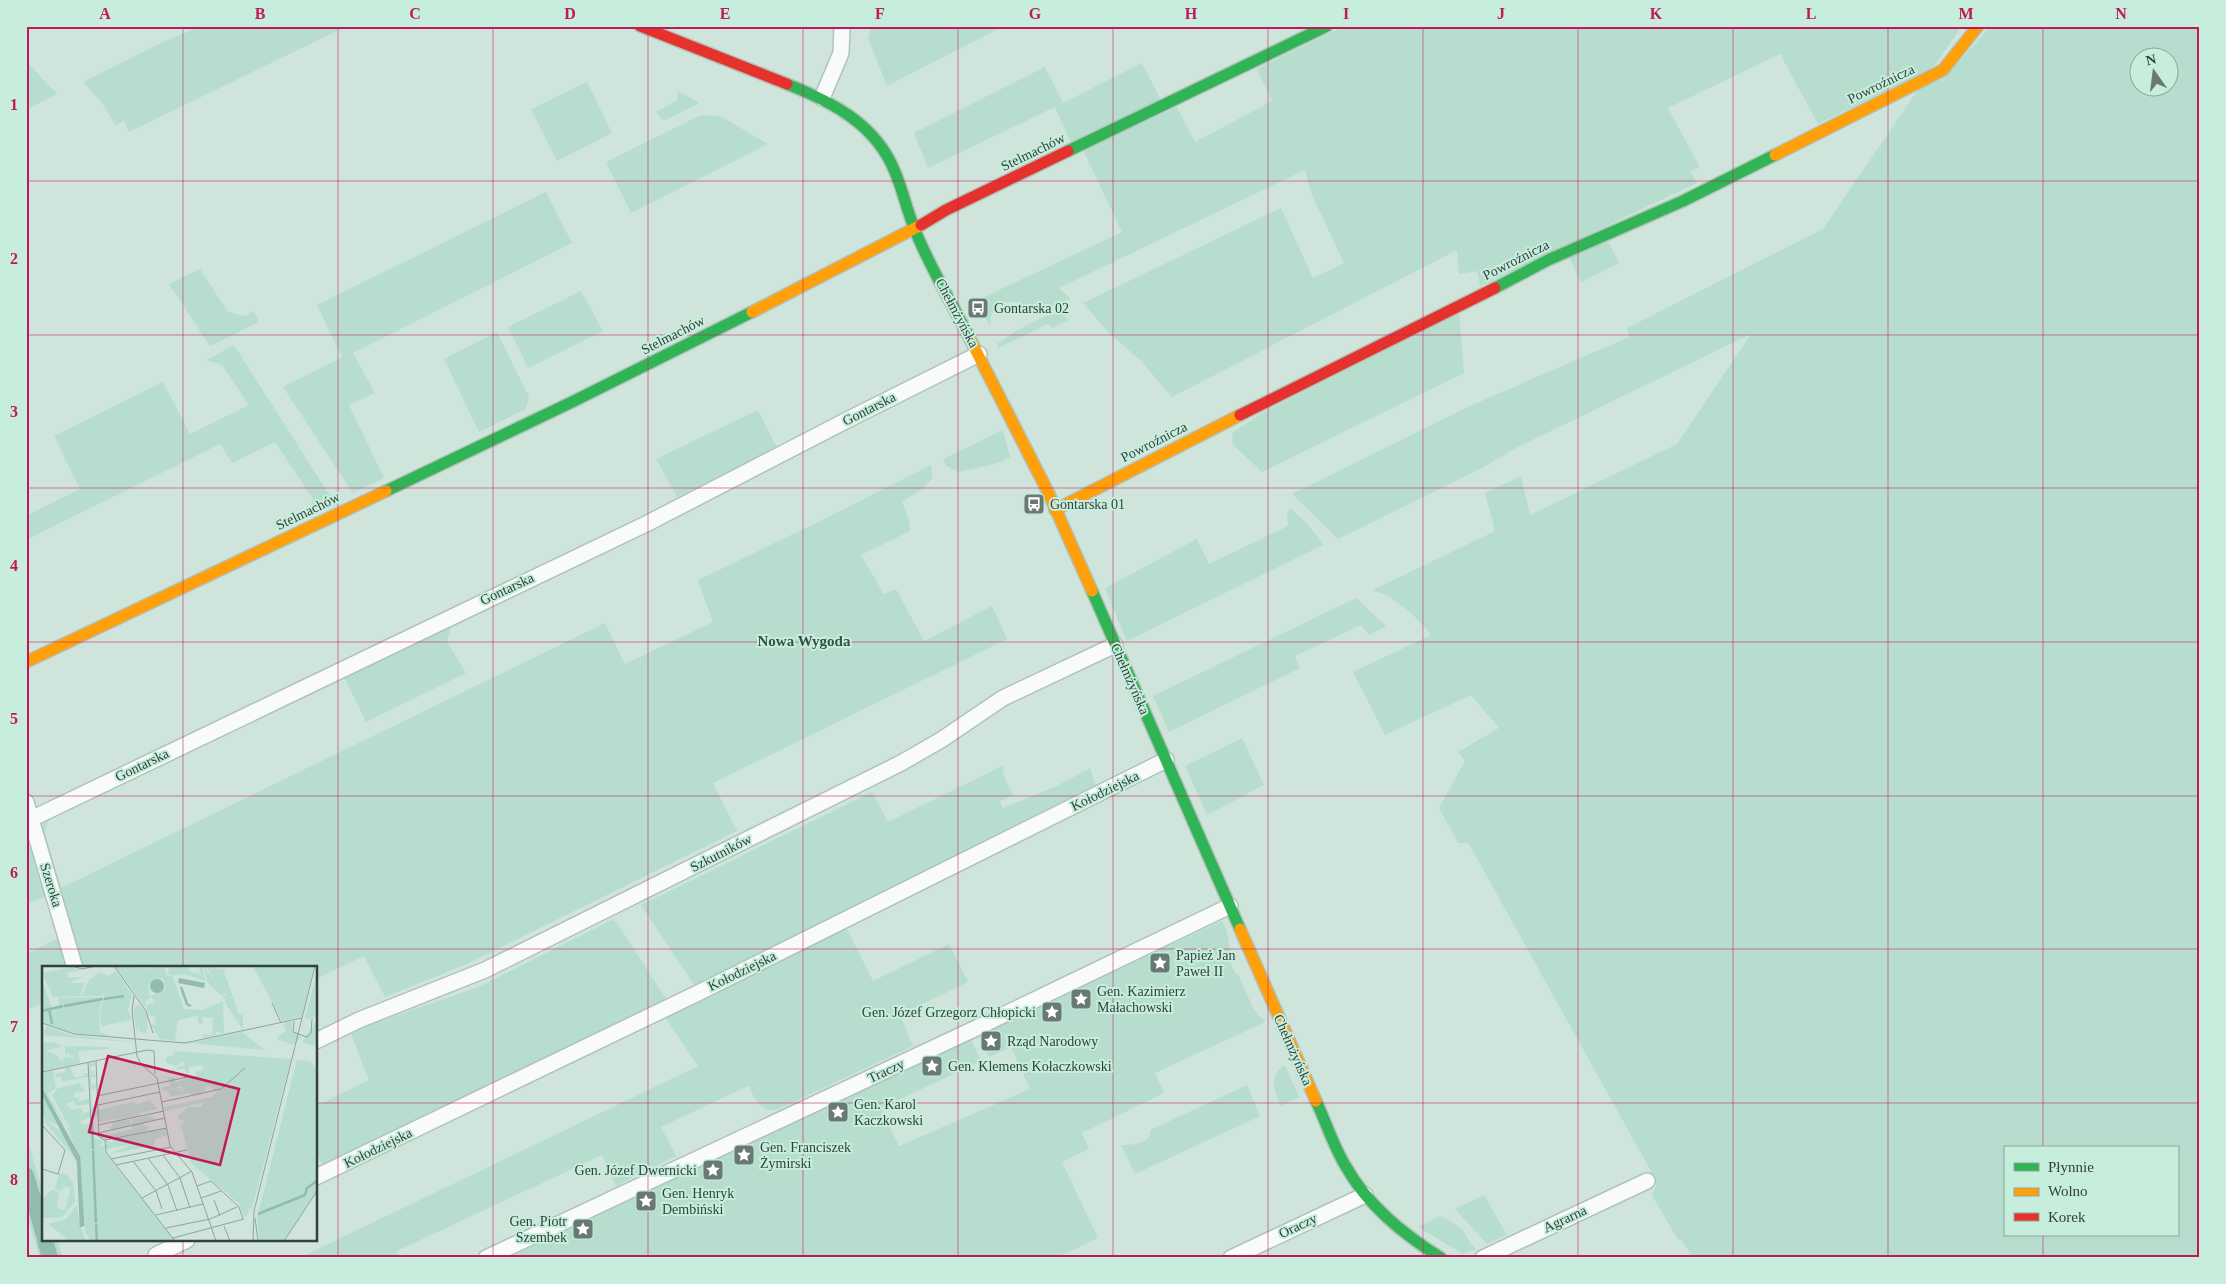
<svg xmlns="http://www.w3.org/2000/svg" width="2226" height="1284" font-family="Georgia,serif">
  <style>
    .green { fill: #b7ddce; fill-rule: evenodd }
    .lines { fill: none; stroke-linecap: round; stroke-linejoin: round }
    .canal { stroke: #92bcac; stroke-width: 16 }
    .street-casing { stroke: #b1c2bb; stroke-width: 18 }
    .fast-casing { stroke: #b1c2bb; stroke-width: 14 }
    .slow-casing { stroke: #b1c2bb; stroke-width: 14 }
    .jam-casing { stroke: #b1c2bb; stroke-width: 14 }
    .street { stroke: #f8fbfa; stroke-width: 15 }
    .fast { stroke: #30b455; stroke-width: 11 }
    .slow { stroke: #ff9f0a; stroke-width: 11 }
    .jam { stroke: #e5322d; stroke-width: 11 }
    .grid { fill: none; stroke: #c2185b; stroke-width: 1; stroke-opacity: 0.55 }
    .labels { text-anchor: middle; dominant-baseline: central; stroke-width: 4; stroke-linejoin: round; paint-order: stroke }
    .street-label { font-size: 14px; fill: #32413b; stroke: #c7eddd }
    .poi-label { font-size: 14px; fill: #32413b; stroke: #c7eddd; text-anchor: start }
    .neighbourhood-label { font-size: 15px; font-weight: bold; fill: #315246; stroke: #c7eddd }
    .inset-river { fill: none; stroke: #92bcac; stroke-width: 2.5 }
    .inset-road { fill: none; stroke: #90a39c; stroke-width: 1 }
    .view { fill: #c2185b; fill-opacity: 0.15; stroke: #c2185b; stroke-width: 2.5 }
    .inset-edge { fill: none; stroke: #32413b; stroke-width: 2.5 }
    .neatline { fill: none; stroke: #c2185b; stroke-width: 2 }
    .grid-label { font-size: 16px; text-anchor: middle; font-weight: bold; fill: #c2185b }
  </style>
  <rect width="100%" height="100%" fill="#cfe5dc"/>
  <path class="green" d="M 202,26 L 204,27 L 347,26 L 129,132 L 124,121 L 115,125 L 103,104 L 83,82 L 163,42 Z
    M 872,26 L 1004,26 L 887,86 L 868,38 Z
    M 1344,26 L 1962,26 L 1932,69 L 1818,124 L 1780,54 L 1668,108 L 1700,167 L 1690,171 L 1697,183 L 1480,286 L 1477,271 L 1459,274 L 1457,250 L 1172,397 L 1141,361 L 1109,333 L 1083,303 L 1281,208 L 1313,278 L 1344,263 L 1311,193 L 1305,170 L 1059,288 L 1071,299 C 1063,302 1053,308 1044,308 C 1027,308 1014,297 997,304 L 991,316 L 990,327 L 978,300 L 1122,232 L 1083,150 L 1177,107 L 1195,142 L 1272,101 L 1257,69 Z
    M 1991,26 L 2200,26 L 2200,1258 L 1693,1258 L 1681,1239 L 1678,1240 L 1652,1195 L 1656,1186 L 1652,1173 L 1470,846 L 1466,843 L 1458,843 L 1439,808 L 1465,761 L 1458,752 L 1499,728 L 1471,695 L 1385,735 L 1353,672 L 1431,635 C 1415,615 1397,598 1373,590 L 1495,531 L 1485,493 L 1521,476 L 1530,515 L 1677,444 L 1751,334 L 1516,448 L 1480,469 L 1338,539 L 1292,494 L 1470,406 L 1629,337 L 1627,328 L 1823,229 L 1919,88 L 1944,78 ZM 2138,58 L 2168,58 L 2168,88 L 2138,88 ZM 2005,1148 L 2177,1148 L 2177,1235 L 2005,1235 Z
    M 26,61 L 57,94 L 26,110 Z
    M 1142,63 L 1161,100 L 1072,145 L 1055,107 L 928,168 L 914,133 L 1045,67 L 1063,103 Z
    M 587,82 L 612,133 L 557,161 L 531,109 Z
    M 678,91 L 699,103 L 666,120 L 661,119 L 656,112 L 677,101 Z
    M 701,115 L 720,116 L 768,144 L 631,213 L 606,162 Z
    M 546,192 L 572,243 L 353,353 L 375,393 L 349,405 L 384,478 L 353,493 L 283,387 L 342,357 L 317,305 Z
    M 1608,241 L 1619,263 L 1581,282 L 1569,257 Z
    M 200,269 L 228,312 L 245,316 L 254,311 L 259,322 L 210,346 L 169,284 Z
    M 581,291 L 603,331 L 528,368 L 508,327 Z
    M 1058,313 L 1063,314 L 1068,320 L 1052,328 L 1048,324 L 998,348 L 997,344 C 1014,331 1037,318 1058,313 Z
    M 1459,313 L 1464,373 L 1262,472 L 1233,445 L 1232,433 L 1264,412 Z
    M 497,332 L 529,397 L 526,409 L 479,432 L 444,359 Z
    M 234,345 L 334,502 L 309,514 L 313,499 L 275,442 L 232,463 L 220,444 L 26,540 L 26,516 L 80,489 L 54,436 L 163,382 L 190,434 L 249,405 L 222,365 L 206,360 Z
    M 758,410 L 777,448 L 677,497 L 656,459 Z
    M 1003,430 L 1010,457 L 1002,462 L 959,472 L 946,466 L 943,459 Z
    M 931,465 L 932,479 L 922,489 L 902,502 L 909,521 L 910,531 L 861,555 L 884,594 L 896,589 L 924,641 L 992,606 L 1007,639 L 713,783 L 737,831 L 469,963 L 385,997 L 364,956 L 316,979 L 316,968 L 80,968 L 41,831 L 44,822 L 48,820 L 45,833 L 61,888 L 605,623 L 625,664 L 713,622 L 698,580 L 814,524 Z
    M 1290,508 L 1308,524 L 1323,545 L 1127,641 L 1105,588 L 1197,539 L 1209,564 L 1288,526 L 1287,515 Z
    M 1356,598 L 1386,626 L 1369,635 L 1361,625 L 1295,656 L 1300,668 L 1169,732 L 1153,696 Z
    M 451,626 L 447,642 L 466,673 L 366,722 L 344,677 Z
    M 1242,738 L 1264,785 L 1207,815 L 1185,766 Z
    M 1002,766 L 1004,770 L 1002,772 L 1013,795 L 1000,801 L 1003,808 L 1057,786 L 1090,768 L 1098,791 L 697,989 L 641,905 L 872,792 L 888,822 Z
    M 26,840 L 37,862 L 47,895 L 26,905 Z
    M 614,919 L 669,1003 L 324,1169 L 316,1152 L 316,1106 L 369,1080 L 350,1032 L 478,987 Z
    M 1220,922 L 1223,922 L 1227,932 L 1232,961 L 1230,962 L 1235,973 L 1238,974 L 1253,1008 L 1265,1022 L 1155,1073 L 1164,1093 L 1082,1133 L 1089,1149 L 1062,1162 L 1098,1238 L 1056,1258 L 510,1258 L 516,1255 L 515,1253 L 970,1038 L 981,1061 L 881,1108 L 899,1146 L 1030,1089 L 1011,1047 L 989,1057 L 978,1034 Z
    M 845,925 L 873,981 L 949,944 L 968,982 L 900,1015 L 913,1046 L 776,1110 C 760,1112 755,1098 748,1086 L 661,1127 L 676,1156 L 616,1186 L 602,1155 L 397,1251 L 400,1258 L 299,1258 L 698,1066 L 663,1014 Z
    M 59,938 L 68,968 L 44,968 L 44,1002 L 26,1011 L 26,954 Z
    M 1285,1065 L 1299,1097 L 1281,1106 C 1274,1090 1268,1075 1285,1065 Z
    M 1247,1085 L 1260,1116 L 1135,1174 L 1121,1145 C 1133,1145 1143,1144 1150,1136 L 1150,1130 Z
    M 26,1136 L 44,1195 L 44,1240 L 57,1240 L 63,1258 L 40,1258 L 26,1213 Z
    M 1484,1195 L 1507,1235 L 1487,1244 L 1455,1209 Z
    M 1440,1216 C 1448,1220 1458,1225 1464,1232 C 1468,1238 1470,1244 1476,1249 L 1463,1254 L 1418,1227 Z"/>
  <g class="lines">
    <path class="canal" d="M 26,1175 L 44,1235
      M 45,1240 L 50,1258"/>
    <g class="street-casing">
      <path id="street" d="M 822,98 L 841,53 L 842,26
        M 26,802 L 75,968
        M 31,819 L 646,524 L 853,417 L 979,354
        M 316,1041 L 359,1020 L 485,970 L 901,763 L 941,740 L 1003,698 L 1115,645
        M 316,1177 L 698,993 L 1166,760
        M 156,1255 L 187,1240
        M 486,1258 L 972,1030 L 1230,906
        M 1231,1258 L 1365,1195
        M 1483,1258 L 1647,1181"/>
    </g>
    <g class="fast-casing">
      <path id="fast" d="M 787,84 C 832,102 876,124 895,172 C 903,191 907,211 915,230 C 930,268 952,303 970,339
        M 1068,151 L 1327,26
        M 1495,288 L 1548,260 L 1683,201 L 1775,155
        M 386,491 L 572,402 L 752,312
        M 1092,591 L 1240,929
        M 1316,1101 C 1326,1122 1333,1145 1345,1165 C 1367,1205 1403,1234 1441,1258"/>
    </g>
    <g class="slow-casing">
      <path id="slow" d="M 1775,155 L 1943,70 L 1978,26
        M 752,312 L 921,225
        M 970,339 L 1048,492 L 1092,591
        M 1055,510 L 1240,415
        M 26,662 L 386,491
        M 1240,929 L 1316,1101"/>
    </g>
    <g class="jam-casing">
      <path id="jam" d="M 640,26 L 787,84
        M 921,225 L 946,210 L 1068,151
        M 1240,415 L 1495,288"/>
    </g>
    <use href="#street" class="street"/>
    <use href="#fast" class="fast"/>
    <use href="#slow" class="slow"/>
    <use href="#jam" class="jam"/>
  </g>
  <path class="grid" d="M 183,26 L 183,968M 338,26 L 338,1258M 493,26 L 493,1258M 648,26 L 648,1258M 803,26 L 803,1258M 958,26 L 958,1258M 1113,26 L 1113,1258M 1268,26 L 1268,1258M 1423,26 L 1423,1258M 1578,26 L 1578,1258M 1733,26 L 1733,1258M 1888,26 L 1888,1258M 2043,26 L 2043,1148M 26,181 L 2200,181M 26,335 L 2200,335M 26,488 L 2200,488M 26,642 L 2200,642M 26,796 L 2200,796M 26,949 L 2200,949M 26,1103 L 44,1103M 316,1103 L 2200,1103M 2043,1235 L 2043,1258M 183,1240 L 183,1258"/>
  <defs>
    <g id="bus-square" transform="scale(1.125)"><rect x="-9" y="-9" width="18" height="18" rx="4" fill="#697a73" stroke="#c7eddd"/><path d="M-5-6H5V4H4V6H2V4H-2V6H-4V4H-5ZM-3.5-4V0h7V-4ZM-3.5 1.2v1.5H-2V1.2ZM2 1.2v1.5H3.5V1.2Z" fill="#fff"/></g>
    <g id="sight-square" transform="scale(1.125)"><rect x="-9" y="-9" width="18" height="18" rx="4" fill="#697a73" stroke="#c7eddd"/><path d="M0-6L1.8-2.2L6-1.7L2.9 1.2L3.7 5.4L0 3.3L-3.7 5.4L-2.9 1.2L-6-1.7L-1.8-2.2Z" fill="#fff"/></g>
  </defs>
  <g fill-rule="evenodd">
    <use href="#bus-square" x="978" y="308"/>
    <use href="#bus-square" x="1034" y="504"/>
    <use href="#sight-square" x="1160" y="963"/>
    <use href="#sight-square" x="1081" y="999"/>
    <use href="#sight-square" x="1052" y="1012"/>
    <use href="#sight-square" x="991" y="1041"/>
    <use href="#sight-square" x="932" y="1066"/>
    <use href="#sight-square" x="838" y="1112"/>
    <use href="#sight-square" x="744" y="1155"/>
    <use href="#sight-square" x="713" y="1170"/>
    <use href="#sight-square" x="646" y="1201"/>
    <use href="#sight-square" x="583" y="1229"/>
  </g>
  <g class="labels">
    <g class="street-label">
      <text transform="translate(1881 84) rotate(-26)">Powroźnicza</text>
      <text transform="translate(1033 152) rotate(-26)">Stelmachów</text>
      <text transform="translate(1516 260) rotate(-27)">Powroźnicza</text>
      <text transform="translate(957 313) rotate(62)">Chełmżyńska</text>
      <text transform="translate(673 335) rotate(-27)">Stelmachów</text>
      <text transform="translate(869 409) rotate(-27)">Gontarska</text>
      <text transform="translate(1154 442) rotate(-27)">Powroźnicza</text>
      <text transform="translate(308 511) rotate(-26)">Stelmachów</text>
      <text transform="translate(507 589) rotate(-25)">Gontarska</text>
      <text transform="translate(1130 679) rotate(66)">Chełmżyńska</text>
      <text transform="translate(142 765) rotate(-26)">Gontarska</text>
      <text transform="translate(1105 791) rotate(-26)">Kołodziejska</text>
      <text transform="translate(721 853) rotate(-27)">Szkutników</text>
      <text transform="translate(51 885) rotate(73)">Szeroka</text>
      <text transform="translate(742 971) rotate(-26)">Kołodziejska</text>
      <text transform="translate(1293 1050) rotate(66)">Chełmżyńska</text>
      <text transform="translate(886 1071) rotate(-25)">Traczy</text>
      <text transform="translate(378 1148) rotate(-26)">Kołodziejska</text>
      <text transform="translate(1565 1219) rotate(-25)">Agrarna</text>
      <text transform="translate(1298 1226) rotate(-25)">Oraczy</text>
    </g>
    <g class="poi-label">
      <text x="994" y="308">Gontarska 02</text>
      <text x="1050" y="504">Gontarska 01</text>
      <text x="1176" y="955">Papież Jan<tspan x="1176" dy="16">Paweł II</tspan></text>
      <text x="1097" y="991">Gen. Kazimierz<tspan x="1097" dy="16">Małachowski</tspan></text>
      <text x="1036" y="1012" text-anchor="end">Gen. Józef Grzegorz Chłopicki</text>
      <text x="1007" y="1041">Rząd Narodowy</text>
      <text x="948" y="1066">Gen. Klemens Kołaczkowski</text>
      <text x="854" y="1104">Gen. Karol<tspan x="854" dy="16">Kaczkowski</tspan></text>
      <text x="760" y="1147">Gen. Franciszek<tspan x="760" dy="16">Żymirski</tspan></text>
      <text x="697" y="1170" text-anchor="end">Gen. Józef Dwernicki</text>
      <text x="662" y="1193">Gen. Henryk<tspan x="662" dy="16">Dembiński</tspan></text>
      <text x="567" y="1221" text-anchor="end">Gen. Piotr<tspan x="567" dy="16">Szembek</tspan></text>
    </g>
    <g class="neighbourhood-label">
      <text x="804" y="641">Nowa Wygoda</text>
    </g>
  </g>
  <g transform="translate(42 966)">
    <rect width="275" height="275" fill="#cfe5dc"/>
    <path d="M 73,0 L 99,0 L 93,1 L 94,3 L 104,0 L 105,3 L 122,0 L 124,9 L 131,11 L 142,43 L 161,44 L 181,35 L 182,67 L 174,66 L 174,69 L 161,72 L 160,68 L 170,69 L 171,52 L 161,51 L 160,58 L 157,58 L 155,50 L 136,54 L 133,75 L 118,73 L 109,58 L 114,59 L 112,49 L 108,50 L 104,43 L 105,39 L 114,36 L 109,31 L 103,35 L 104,42 ZM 121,12 L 124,23 L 107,30 L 106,18 ZM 123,0 L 144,0 L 149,6 L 162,11 L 151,5 L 158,7 L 157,0 L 161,0 L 163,15 L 142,8 L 133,9 L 139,11 L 126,8 L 127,3 ZM 162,0 L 175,19 L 164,0 L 179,3 L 190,0 L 181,3 L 196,46 L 201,50 L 201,64 L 184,38 L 182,30 L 186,27 L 181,28 L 179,21 L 182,32 L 165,16 ZM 211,0 L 272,0 L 260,51 L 240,55 ZM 30,1 L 39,4 L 26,7 L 26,12 L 41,11 L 27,17 L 43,17 L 38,30 L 11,31 L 0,7 ZM 275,4 L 275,51 L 264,53 L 264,49 ZM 74,5 L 75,8 L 56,21 L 76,8 L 90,28 L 86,44 L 90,54 L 60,60 L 58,51 L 63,23 L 61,30 L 40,30 L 47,14 L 57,6 L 66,10 ZM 0,15 L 10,42 L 17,41 L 16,32 L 60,31 L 57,51 L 58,66 L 73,71 L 30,67 L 0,56 L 0,34 L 3,33 L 0,33 ZM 96,38 L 103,45 L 106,53 L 104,68 L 97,65 L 96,56 L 95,69 L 91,44 ZM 275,54 L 275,80 L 262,77 L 260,76 ZM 246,56 L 250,56 L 250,64 L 259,71 L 251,79 L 234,73 L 244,65 L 241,58 ZM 5,60 L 27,69 L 113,78 L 0,69 ZM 200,66 L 223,84 L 148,77 ZM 11,76 L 21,80 L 3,85 L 15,89 L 20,96 L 22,92 L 35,90 L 27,89 L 27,85 L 24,91 L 23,80 L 67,81 L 67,83 L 36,85 L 38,97 L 0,105 L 0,77 ZM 132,85 L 249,93 L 210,243 L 207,242 L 205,250 L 202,251 L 197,238 L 155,202 L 150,204 L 154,201 L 149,197 L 139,159 L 143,155 L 137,154 L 136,150 L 146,141 L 158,141 L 163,136 L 123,145 L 122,141 L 170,131 L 177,124 L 171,124 L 169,120 L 163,121 L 163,125 L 155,130 L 147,127 L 129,131 L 125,124 L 138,122 L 141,126 L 140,120 L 119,126 L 123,124 L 119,122 L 128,120 L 126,112 L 118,112 L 132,111 L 134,116 L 154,110 L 154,106 L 162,103 L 161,99 L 147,101 L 146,110 L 143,103 L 136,104 L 135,101 L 143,99 L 142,95 L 134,100 L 124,96 L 124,91 L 132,89 ZM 255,94 L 268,95 L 275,104 L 275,224 L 241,275 L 217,275 L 215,252 ZM 53,96 L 53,100 L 48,101 L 49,105 L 54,105 L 49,109 L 54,108 L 54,111 L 49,112 L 49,119 L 54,118 L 54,122 L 49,124 L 50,140 L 56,144 L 92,136 L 93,139 L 114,132 L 108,136 L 116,143 L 97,147 L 97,150 L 56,156 L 56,150 L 50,151 L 51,171 L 62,175 L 58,180 L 63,180 L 62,185 L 133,275 L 48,275 L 44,267 L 39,248 L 38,193 L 26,164 L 0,122 L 0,107 L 11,104 L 14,122 L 6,128 L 25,162 L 49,171 L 28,163 L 10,129 L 16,122 L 38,117 L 39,122 L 42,121 L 43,125 L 33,127 L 32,132 L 38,131 L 36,135 L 47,133 L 48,138 L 34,140 L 32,135 L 24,138 L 30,144 L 39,142 L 41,147 L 48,145 L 48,152 L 38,155 L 42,159 L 48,157 L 50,167 L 47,97 ZM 28,101 L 33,112 L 42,110 L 42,107 L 46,107 L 46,111 L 20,116 L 19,111 L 14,112 L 13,108 L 23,106 L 23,102 ZM 0,128 L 3,133 L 19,160 L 6,156 L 0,150 ZM 105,150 L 114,153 L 102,157 L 103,161 L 108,160 L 104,165 L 61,174 L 57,171 L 91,163 L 89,160 L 68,164 L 71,156 L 88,154 L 90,160 L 90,153 ZM 0,153 L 24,168 L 38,207 L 31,190 ZM 124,163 L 125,169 L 113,173 L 112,180 L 67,188 L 89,179 L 64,183 L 64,174 L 71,177 L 70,173 ZM 17,207 L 24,208 L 31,216 L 33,236 L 20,251 L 0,252 L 0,233 L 10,224 L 17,226 L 15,242 L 23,244 L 29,222 L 22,220 L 20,225 L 13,223 ZM 35,239 L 37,255 L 44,275 L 28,275 L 6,258 L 24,253 Z" fill="#b7ddce" fill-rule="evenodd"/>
    <path d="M 137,12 L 163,17 L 162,22 L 136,17 ZM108 20a7 7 0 1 1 14 0a7 7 0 1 1-14 0Z" fill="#92bcac"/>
    <path class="inset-river" d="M 139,21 L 145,38 L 149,40M 62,33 L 82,30M 22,40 L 61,33M 7,43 L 10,58M 0,45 L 21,40M 0,124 L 37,191 L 41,260M 0,126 L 36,195 L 39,261M 50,157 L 51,183M 51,184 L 54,257M 216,248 L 263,229 L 265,222 L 275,215M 54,258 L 55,275"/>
    <path class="inset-road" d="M 30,0 L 40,3 L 54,0M 72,0 L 104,45 L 111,67M 92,30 L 90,44 L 95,90 L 99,98 L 115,112 L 128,180 L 150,206 L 174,275M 230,37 L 239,57M 252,55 L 251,66 L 265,71 L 269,67 L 270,53M 0,57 L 32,68 L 143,77 L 260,52M 54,95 L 57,171 L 63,174M 46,96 L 49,157M 0,106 L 105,84 L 112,85 L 113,108M 55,130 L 146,111M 120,136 L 179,123 L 203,102M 56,139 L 118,126M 0,159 L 23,184 L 16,208 L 0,203M 56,159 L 122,145M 56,167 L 123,152M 63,174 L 64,186 L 133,275M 63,174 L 125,162M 121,189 L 138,212 L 148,242M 106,192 L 126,219 L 135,245M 69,193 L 129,181M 91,195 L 114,225 L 120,243M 74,199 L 145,184M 155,220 L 169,215 L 197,241 L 201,253M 100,232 L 150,205M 159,232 L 179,225M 172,234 L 178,250M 114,249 L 161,238M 213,252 L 216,275M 182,260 L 188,275M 124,262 L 168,253 L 195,241M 131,272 L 202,253M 211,275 L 212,245 L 273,0M 242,275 L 275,225"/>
    <path class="view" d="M 66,90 L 197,123 L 178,199 L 47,166 Z"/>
    <rect width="275" height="275" class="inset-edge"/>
  </g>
  <rect width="2226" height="1284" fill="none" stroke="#c7eddd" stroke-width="55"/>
  <rect x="2004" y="1146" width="175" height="90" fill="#c7eddd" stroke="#8ba89c"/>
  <rect x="2014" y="1163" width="25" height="8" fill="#30b455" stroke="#8ba89c"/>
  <text x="2048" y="1172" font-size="15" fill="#32413b">Płynnie</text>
  <rect x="2014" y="1188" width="25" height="8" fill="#ff9f0a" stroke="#8ba89c"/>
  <text x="2048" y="1196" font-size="15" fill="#32413b">Wolno</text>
  <rect x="2014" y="1213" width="25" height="8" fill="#e5322d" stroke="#8ba89c"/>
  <text x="2048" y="1222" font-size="15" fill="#32413b">Korek</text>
  <g transform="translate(2154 72) rotate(346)"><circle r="24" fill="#c7eddd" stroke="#8ba89c"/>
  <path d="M0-4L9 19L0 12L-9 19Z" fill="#697a73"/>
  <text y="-8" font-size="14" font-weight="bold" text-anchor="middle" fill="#32413b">N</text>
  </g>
  <rect x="28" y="28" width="2170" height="1228" class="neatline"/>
  <g class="grid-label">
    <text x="105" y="19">A</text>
    <text x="260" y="19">B</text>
    <text x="415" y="19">C</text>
    <text x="570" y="19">D</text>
    <text x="725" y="19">E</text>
    <text x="880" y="19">F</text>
    <text x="1035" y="19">G</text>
    <text x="1191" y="19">H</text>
    <text x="1346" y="19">I</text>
    <text x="1501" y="19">J</text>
    <text x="1656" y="19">K</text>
    <text x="1811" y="19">L</text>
    <text x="1966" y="19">M</text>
    <text x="2121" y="19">N</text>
    <text x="14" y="110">1</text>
    <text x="14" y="264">2</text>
    <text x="14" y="417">3</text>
    <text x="14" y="571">4</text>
    <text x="14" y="724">5</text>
    <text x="14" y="878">6</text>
    <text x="14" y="1032">7</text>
    <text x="14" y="1185">8</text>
  </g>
</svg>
